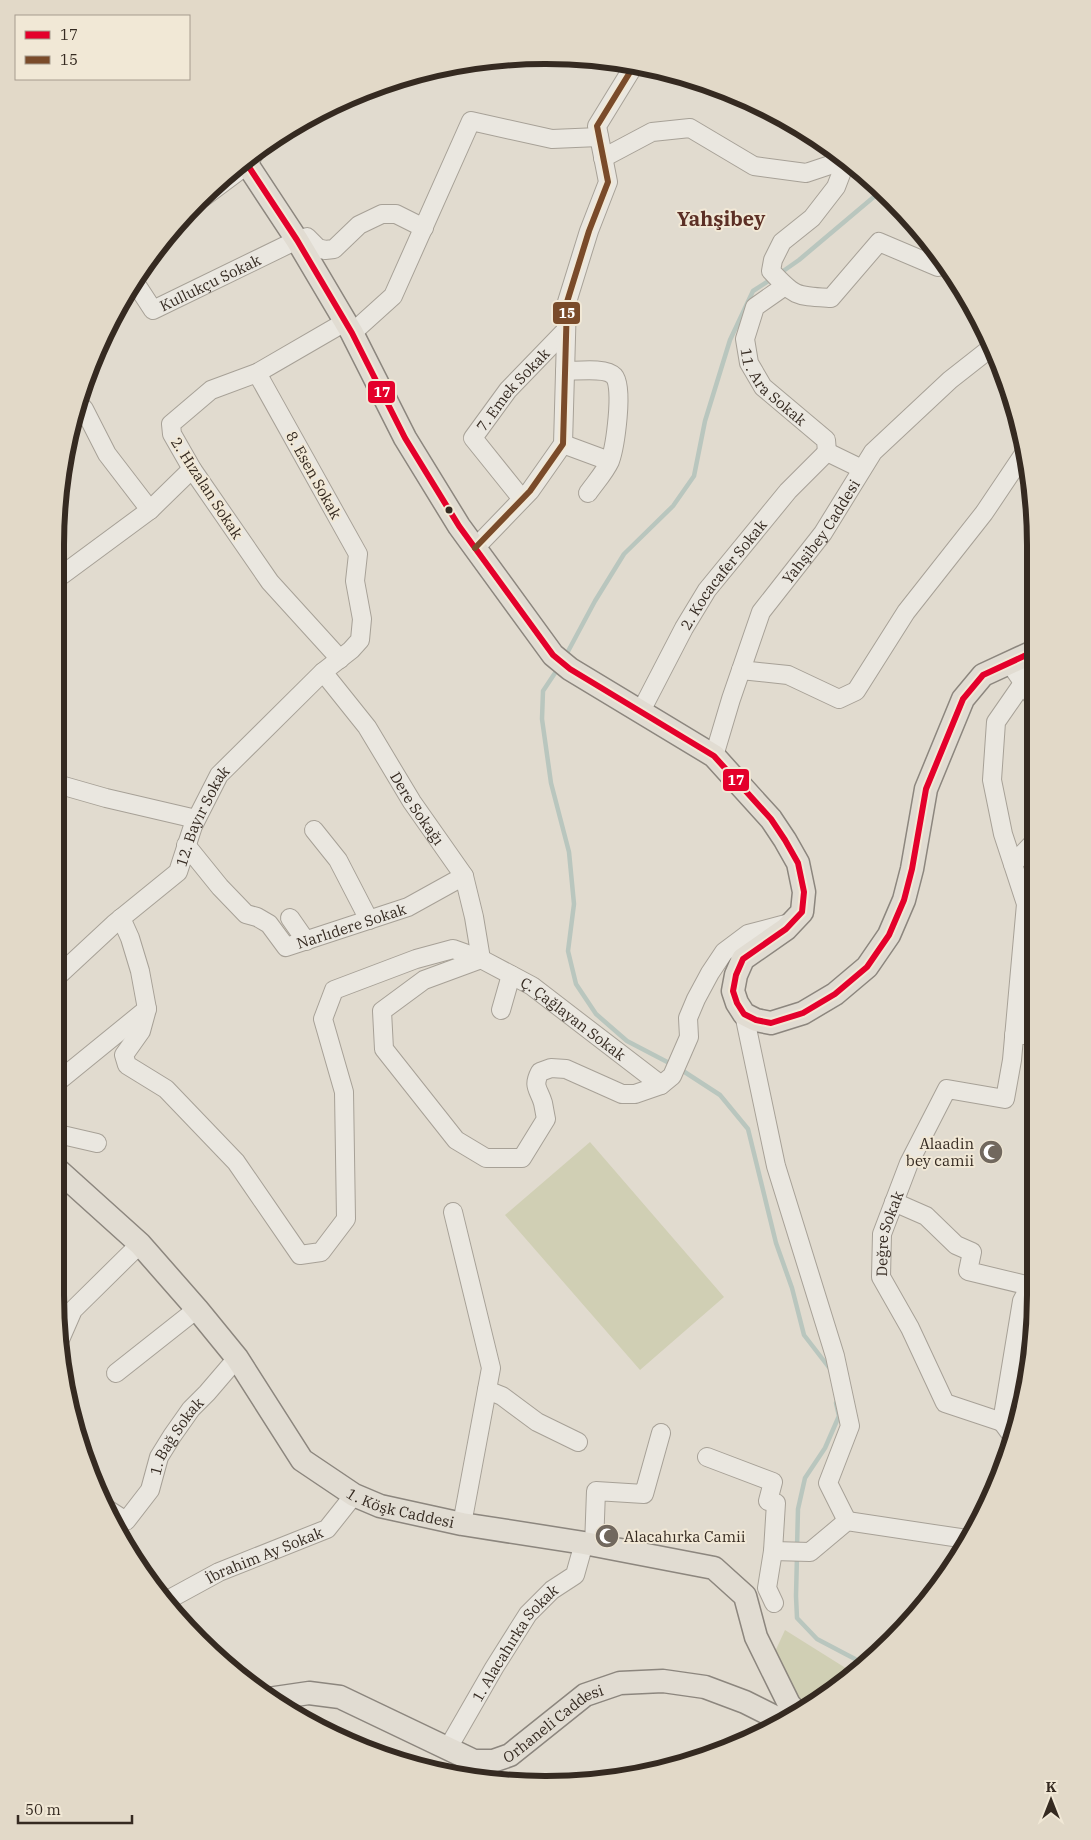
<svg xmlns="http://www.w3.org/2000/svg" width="1091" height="1840" font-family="'IBM Plex Serif',serif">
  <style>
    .green { fill: #d0cfb4 }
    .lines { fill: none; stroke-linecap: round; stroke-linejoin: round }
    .stream { stroke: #b9c6be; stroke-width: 4.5 }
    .minor-casing { stroke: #a7a197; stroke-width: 20 }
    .major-casing { stroke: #8c867e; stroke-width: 25 }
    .minor { stroke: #eae7e0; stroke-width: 18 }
    .major { stroke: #e1dcd2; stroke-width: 22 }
    .bus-1-casing { stroke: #f1e8d6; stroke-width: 10 }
    .bus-2-casing { stroke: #f1e8d6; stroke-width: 10 }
    .bus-1 { stroke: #e4002b; stroke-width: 6 }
    .bus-2 { stroke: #7a4b2a; stroke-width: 6 }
    .bus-dot { fill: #352a21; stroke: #f1e8d6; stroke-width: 2 }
    .labels { text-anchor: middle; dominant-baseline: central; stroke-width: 4; stroke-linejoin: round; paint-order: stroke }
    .street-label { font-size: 15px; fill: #352a21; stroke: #f1e8d6 }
    .poi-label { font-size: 15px; fill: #352a21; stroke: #f1e8d6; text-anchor: end }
    .district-label { font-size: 20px; font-weight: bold; fill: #5c2f25; stroke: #f1e8d6 }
    .rim { fill: none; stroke: #352a21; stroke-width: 6 }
    .line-badge { stroke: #f1e8d6; stroke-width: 2 }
    .badge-label { font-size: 14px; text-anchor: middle; font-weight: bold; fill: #fff }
  </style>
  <rect width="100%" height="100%" fill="#e1dbcf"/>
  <path class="green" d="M 590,1142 L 724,1297 L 640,1370 L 505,1215 Z
    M 785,1630 L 852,1672 L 853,1675 L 808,1707 L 797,1698 L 773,1656 Z"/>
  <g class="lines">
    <path class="stream" d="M 779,274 L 799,260 L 882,190
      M 565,657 L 595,601 L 624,554 L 673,506 L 694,476 L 705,421 L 730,340 L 753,291 L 773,278
      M 559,667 L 543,691 L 542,719 L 551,783 L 569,852 L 574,904 L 568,951 L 576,984 L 596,1014 L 627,1041 L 673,1065
      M 680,1069 L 720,1095 L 748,1129 L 776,1243 L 792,1288 L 804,1335 L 831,1370
      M 797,1548 L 798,1509 L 805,1478 L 825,1448 L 839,1416 L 836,1403
      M 797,1555 L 796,1596 L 797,1618 L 817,1639 L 855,1659 L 863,1668"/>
    <g class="minor-casing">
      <g id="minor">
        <path d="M 603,158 L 652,132 L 690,128 L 754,166 L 806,173 L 845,160"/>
        <path d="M 846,161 L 836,187 L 812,218 L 782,242 L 773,260 L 771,271 C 795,297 796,296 831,298 L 879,242 L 938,267 L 939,260"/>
        <path d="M 193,205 L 248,164 L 254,154"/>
        <path id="s1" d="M 134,281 L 153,310 L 297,240 L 307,237 L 318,248 L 325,250 L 334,249 L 359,225 L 382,214 L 396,214 L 424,228"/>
        <path id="s2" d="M 785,286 L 755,307 L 745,339 L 749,363 L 763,387 L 826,440 L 827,452"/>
        <path d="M 352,333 L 393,296 L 471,121 L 552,139 L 599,137"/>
        <path d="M 565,371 C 577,371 606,367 614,376 C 624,387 615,447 610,461 C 605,472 595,483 588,493"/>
        <path d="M 78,403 L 84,409 L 107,454 L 150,510 L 192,469"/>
        <path d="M 563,444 L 609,461"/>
        <path d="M 827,452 L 862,469"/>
        <path id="s3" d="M 522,499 L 473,438 L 508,390 L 566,330"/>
        <path d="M 475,548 L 530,491 L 563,444 L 567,302 L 589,231 L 608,182 L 597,126 L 635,64"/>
        <path d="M 62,575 L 150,510"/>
        <path d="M 340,659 L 270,582 L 192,469 L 172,434 L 171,424 L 211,390 L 257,373 L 345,322"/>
        <path d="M 1009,662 L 1035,700"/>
        <path d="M 741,670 L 788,675 L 839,699 L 856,691 L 906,612 L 984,513 L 1023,455"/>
        <path id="s4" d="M 323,672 L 367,727 L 412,802 L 464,876 L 474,917 L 481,959"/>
        <path id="s5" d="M 641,711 L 684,628 L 707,590 L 788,491 L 827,452"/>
        <path id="s6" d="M 714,756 L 731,699 L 761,612 L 823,533 L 873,452 L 950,380 L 992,347"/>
        <path d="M 57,784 L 106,798 L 196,819"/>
        <path d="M 314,830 L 338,860 L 369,920"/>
        <path id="s7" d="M 186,845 L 220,887 L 246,914 L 257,917 L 269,924 L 286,947 L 408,907 L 464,876"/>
        <path d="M 1013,864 L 1035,841"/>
        <path id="s8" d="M 121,918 L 130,938 L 140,971 L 147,1009 L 141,1031 L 124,1055 L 127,1065 L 166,1089 L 236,1162 L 300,1255 L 321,1252 L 346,1219 L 344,1092 L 323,1019 L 334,990 L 416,959 L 453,949 L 481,959 L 532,986 L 661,1085"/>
        <path d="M 290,918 L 306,941"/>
        <path d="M 481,959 L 424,980 L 382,1011 L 384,1049 L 456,1140 L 486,1158 L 522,1158 L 546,1119 C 545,1114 544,1108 543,1103 C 539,1089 532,1087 540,1072 L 551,1068 L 566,1069 L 622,1094 L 635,1094 L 661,1085 L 672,1076 L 689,1037 L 688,1018 L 696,999 L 710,973 L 724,952 L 748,934 L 786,924"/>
        <path id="s9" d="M 58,976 L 114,924 L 178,872 L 193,826 L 219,775 L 323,672 L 351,650 L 360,640 L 362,619 L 355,581 L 358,554 L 257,373"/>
        <path d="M 501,1010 L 511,975"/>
        <path d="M 744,1014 L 776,1166 L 835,1356 L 850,1426 L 828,1483 L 847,1521"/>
        <path d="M 1014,1035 L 1035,1035"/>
        <path d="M 58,1079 L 61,1079 L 147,1009"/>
        <path d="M 58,1134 L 97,1143"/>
        <path d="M 894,1202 L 926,1216 L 956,1245 L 972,1252 L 968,1271 L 1030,1286"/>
        <path d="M 453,1212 L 491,1368 L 462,1524"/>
        <path d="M 59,1342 L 73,1310 L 140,1244"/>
        <path d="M 116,1373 L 197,1309"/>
        <path d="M 487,1390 L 502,1396 L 537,1422 L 578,1442"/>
        <path id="s10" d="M 1002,1422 L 945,1403 L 910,1328 L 881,1277 L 882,1234 L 909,1163 L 947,1089 L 1005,1099 L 1012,1060 L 1026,904 L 1003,834 L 992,780 L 996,722 L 1023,683"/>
        <path d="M 1013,1437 L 1002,1422 L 1022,1301 L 1030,1286 L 1035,1282"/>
        <path d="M 707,1457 L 773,1482 L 768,1501 L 776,1503 L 773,1551 L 767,1588 L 774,1603"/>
        <path id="s11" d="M 104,1507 L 126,1521 L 150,1490 L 159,1457 L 172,1436 L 191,1409 L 207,1393 L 237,1358"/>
        <path d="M 594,1546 L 596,1491 L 644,1494 L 661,1433"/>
        <path d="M 773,1551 L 810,1552 L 847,1521 L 967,1539"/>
        <path id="s12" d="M 164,1602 L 219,1572 L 327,1529 L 354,1495"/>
        <path id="s13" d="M 448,1748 L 494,1668 L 528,1614 L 552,1590 L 575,1575 L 584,1543"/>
      </g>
    </g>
    <g class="major-casing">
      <g id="major">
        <path d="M 245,161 L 297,240 L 352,333 L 405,438 L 459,526 L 553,655 L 570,669 L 714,756 L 771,819 L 785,840 L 798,863 L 804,892 L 802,912 L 786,929 L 743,959 L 736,975 L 733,991 L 737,1003 L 744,1014 L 756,1020 L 771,1023 L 803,1013 L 835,994 L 867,967 L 889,935 L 904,900 L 912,869 L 926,789 L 963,699 L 983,675 L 1035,651"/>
        <path id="s14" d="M 59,1171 L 140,1244 L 197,1309 L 237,1358 L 302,1460 L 354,1495 L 380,1506 L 462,1524 L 584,1543 L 714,1568 L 745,1596 L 756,1637 L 789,1704 L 798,1714"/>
        <path id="s15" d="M 268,1699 L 309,1693 L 340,1697 L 474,1761 L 493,1761 L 510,1755 L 585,1695 L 620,1683 L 663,1681 L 705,1687 L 745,1702 L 785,1722"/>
      </g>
    </g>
    <use href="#minor" class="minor"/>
    <use href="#major" class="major"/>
    <g class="bus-1-casing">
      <path id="bus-1" d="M 245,161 L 297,240 L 352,333 L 405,438 L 459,526 L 553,655 L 570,669 L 714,756 L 771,819 L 785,840 L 798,863 L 804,892 L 802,912 L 786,929 L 743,959 L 736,975 L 733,991 L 737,1003 L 744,1014 L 756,1020 L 771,1023 L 803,1013 L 835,994 L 867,967 L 889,935 L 904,900 L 912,869 L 926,789 L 963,699 L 983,675 L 1035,651"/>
    </g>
    <g class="bus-2-casing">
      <path id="bus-2" d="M 475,548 L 530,491 L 563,444 L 567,302 L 589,231 L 608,182 L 597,126 L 635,64"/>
    </g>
    <use href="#bus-1" class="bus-1"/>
    <use href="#bus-2" class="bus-2"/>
  </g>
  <defs>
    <g id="mosque-disc" transform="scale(1.25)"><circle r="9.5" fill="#71685e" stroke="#f1e8d6"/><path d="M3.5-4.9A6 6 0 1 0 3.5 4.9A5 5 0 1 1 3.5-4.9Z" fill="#fff"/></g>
  </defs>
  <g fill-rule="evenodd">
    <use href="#mosque-disc" x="991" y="1152"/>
    <use href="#mosque-disc" x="607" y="1536"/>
  </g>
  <circle class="bus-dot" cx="449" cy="510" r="4.5"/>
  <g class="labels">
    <g class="street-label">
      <text stroke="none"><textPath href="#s1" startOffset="98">Kullukçu Sokak</textPath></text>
      <text stroke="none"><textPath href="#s2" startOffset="128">11. Ara Sokak</textPath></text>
      <text stroke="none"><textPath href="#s3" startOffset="141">7. Emek Sokak</textPath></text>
      <text transform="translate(314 475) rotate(61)">8. Esen Sokak</text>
      <text transform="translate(207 488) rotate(57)">2. Hızalan Sokak</text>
      <text stroke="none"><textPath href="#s6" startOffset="252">Yahşibey Caddesi</textPath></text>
      <text stroke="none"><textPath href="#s5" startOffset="160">2. Kocacafer Sokak</textPath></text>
      <text stroke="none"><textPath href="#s4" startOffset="166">Dere Sokağı</textPath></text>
      <text stroke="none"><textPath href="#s9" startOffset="220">12. Bayır Sokak</textPath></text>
      <text stroke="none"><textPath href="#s7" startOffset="214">Narlıdere Sokak</textPath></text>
      <text stroke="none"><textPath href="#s8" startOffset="980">Ç. Çağlayan Sokak</textPath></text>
      <text stroke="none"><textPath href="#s10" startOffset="246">Değre Sokak</textPath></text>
      <text stroke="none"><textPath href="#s11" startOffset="126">1. Bağ Sokak</textPath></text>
      <text stroke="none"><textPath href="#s14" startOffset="491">1. Köşk Caddesi</textPath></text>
      <text stroke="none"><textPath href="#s12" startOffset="111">İbrahim Ay Sokak</textPath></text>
      <text stroke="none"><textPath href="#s13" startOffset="125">1. Alacahırka Sokak</textPath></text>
      <text stroke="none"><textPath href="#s15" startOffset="312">Orhaneli Caddesi</textPath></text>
    </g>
    <g class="poi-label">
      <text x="974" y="1143">Alaadin<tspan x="974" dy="17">bey camii</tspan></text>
      <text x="624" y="1536" text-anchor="start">Alacahırka Camii</text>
    </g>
    <g class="district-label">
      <text x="721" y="218">Yahşibey</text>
    </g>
  </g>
  <path d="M0 0H1091V1840H0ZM545 64H546A481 481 0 0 1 1027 545V1295A481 481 0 0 1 546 1776H545A481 481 0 0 1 64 1295V545A481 481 0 0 1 545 64Z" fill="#e2d9c8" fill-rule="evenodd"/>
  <path class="rim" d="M545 64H546A481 481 0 0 1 1027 545V1295A481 481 0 0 1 546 1776H545A481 481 0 0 1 64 1295V545A481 481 0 0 1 545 64Z"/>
  <g class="line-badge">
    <rect x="552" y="301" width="29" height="24" rx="5" fill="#7a4b2a"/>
    <rect x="367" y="380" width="29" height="24" rx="5" fill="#e4002b"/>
    <rect x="722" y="768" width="28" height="24" rx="5" fill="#e4002b"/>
  </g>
  <g class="badge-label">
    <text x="567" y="318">15</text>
    <text x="382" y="397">17</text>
    <text x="736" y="785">17</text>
  </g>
  <rect x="15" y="15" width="175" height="65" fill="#f1e8d6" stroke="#a69c8e"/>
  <rect x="25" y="31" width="25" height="8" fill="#e4002b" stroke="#a69c8e"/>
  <text x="60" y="40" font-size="15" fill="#352a21">17</text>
  <rect x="25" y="56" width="25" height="8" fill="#7a4b2a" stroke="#a69c8e"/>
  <text x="60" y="65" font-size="15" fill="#352a21">15</text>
  <g transform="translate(1051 1800)" stroke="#f1e8d6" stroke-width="4" paint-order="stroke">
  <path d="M0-4L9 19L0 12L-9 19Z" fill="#352a21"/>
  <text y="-8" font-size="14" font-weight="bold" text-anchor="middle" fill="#352a21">K</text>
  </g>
  <path d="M18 1815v8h114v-8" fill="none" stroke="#352a21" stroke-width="2.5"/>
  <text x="25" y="1815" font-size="15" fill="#352a21" stroke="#f1e8d6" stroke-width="4" paint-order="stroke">50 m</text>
</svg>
